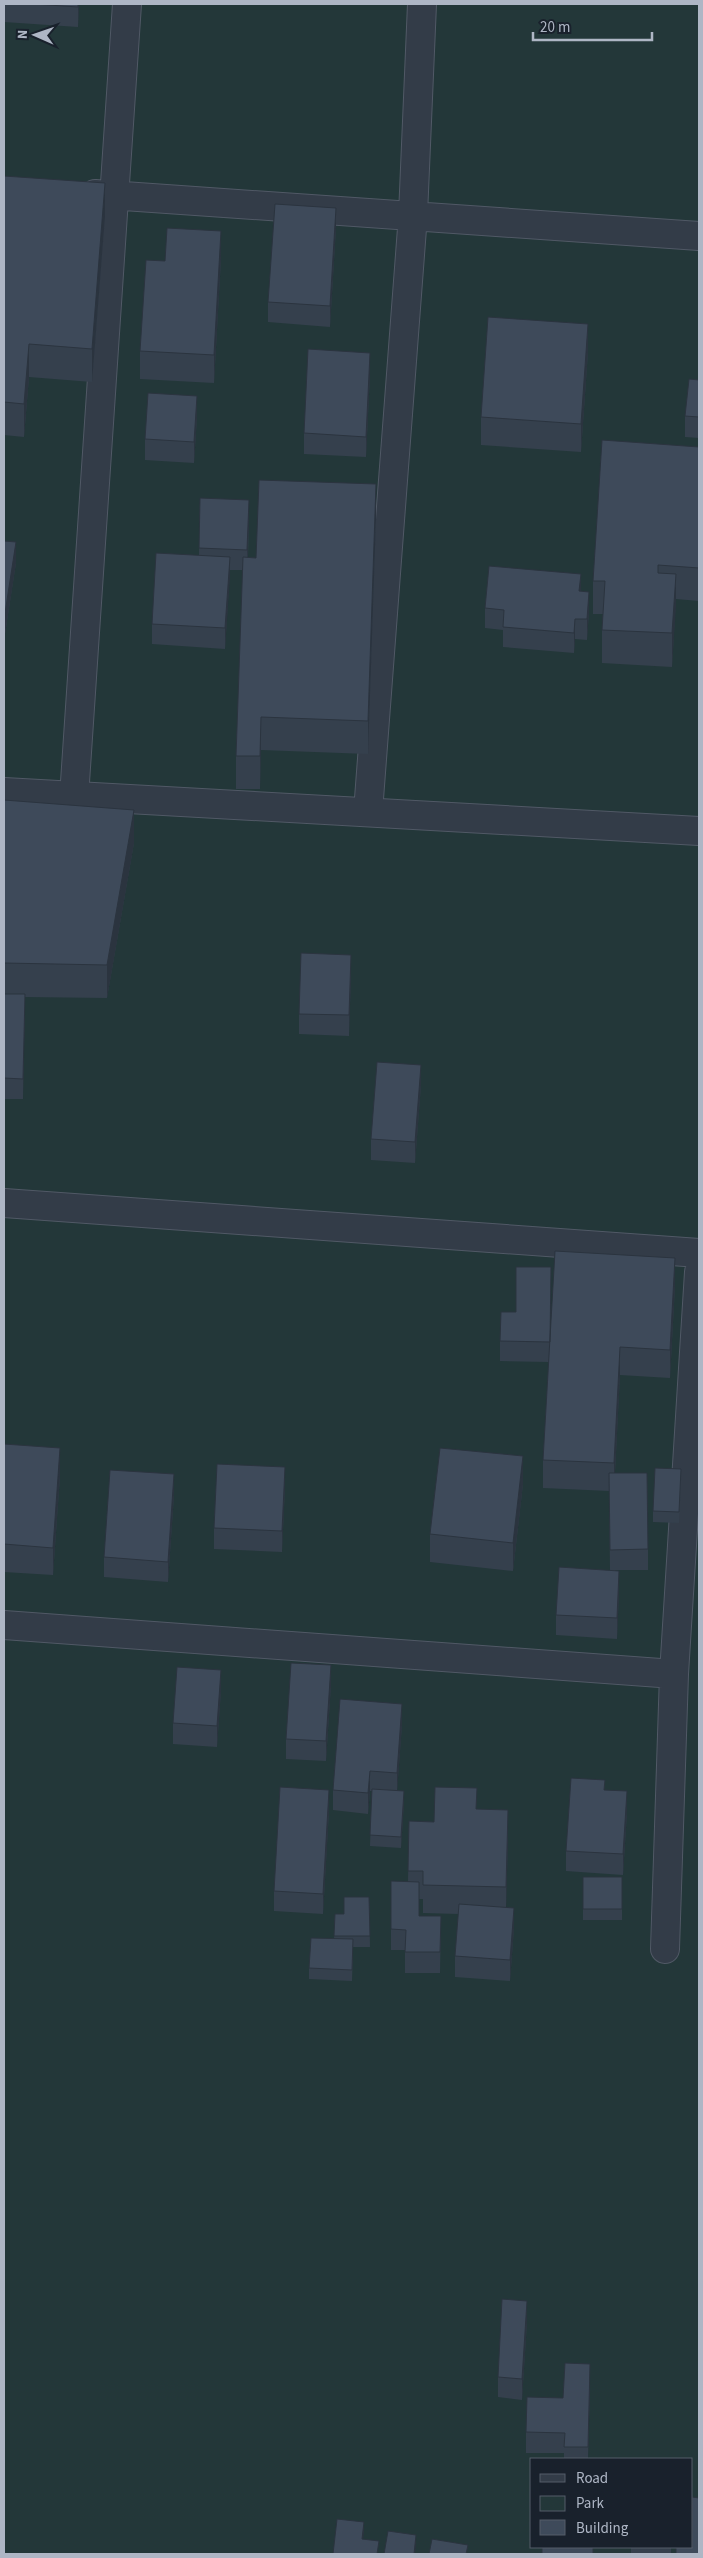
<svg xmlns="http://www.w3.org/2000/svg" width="703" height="2558" font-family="'Source Sans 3',sans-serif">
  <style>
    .green { fill: #233739; fill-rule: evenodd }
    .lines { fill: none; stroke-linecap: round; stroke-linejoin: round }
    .minor-casing { stroke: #515966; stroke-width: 30 }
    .minor { stroke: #333c48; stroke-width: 28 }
    .wall { fill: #35404d }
    .shaded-wall { fill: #2b343f }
    .building { fill: #3e4a5a; stroke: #2b343f }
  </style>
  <rect width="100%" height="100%" fill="#202a37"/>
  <path class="green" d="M 4,4 L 699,4 L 699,2554 L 4,2554 ZM 532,2459 L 692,2459 L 692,2547 L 532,2547 Z"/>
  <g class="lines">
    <g class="minor-casing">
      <path id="minor" d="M 95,194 L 699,236
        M 4,792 L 699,831
        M 74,797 L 127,4
        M 368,812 L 413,215 L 422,4
        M 4,1203 L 699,1253
        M 4,1625 L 674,1674
        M 665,1949 L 674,1674 L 699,1272"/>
    </g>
    <use href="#minor" class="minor"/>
  </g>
  <path class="wall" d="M 4,4 L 79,4 L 78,27 L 4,22 Z
    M 4,176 L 105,216 L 92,382 L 29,377 L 24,437 L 4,435 Z
    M 336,228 L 330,327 L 268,322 L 268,302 Z
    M 221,259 L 214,383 L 140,379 L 140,351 L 165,261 Z
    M 588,352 L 581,452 L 481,445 L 481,417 Z
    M 370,374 L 366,457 L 304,454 L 304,433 Z
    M 699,380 L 699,438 L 685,437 L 685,416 Z
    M 197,417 L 194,463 L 145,460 L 145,439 Z
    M 699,447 L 699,601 L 676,599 L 672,667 L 602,663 L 602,630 L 603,614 L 593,614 L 593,581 Z
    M 200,498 L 249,520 L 248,557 L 256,558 L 376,517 L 368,754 L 261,750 L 260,789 L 236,789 L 236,756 L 243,570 L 230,570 L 225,649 L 152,644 L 152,624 L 199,555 Z
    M 4,541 L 16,563 L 5,634 L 4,634 Z
    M 581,591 L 589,612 L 587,640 L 575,639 L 574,653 L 503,647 L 503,630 L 485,628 L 485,608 Z
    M 4,800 L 134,843 L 107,998 L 25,997 L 23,1099 L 4,1099 Z
    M 351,975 L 349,1036 L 299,1034 L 299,1014 Z
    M 421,1085 L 415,1163 L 371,1160 L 371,1139 Z
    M 675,1286 L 670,1378 L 620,1375 L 615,1473 L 648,1549 L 648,1570 L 615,1570 L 619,1591 L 617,1639 L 556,1635 L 556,1615 L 610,1570 L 609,1491 L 543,1488 L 543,1460 L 549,1362 L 500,1361 L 500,1341 L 516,1312 L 551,1288 L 550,1337 Z
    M 4,1444 L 60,1476 L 53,1575 L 4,1572 Z
    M 681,1480 L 679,1523 L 653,1522 L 653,1511 Z
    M 523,1484 L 513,1571 L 430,1562 L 430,1534 Z
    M 285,1487 L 282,1552 L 214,1549 L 214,1528 Z
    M 174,1495 L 168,1582 L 104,1577 L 104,1557 Z
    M 331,1685 L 326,1761 L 286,1759 L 286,1739 Z
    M 221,1691 L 217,1747 L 173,1744 L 173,1723 Z
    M 402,1725 L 397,1791 L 404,1802 L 401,1848 L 370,1846 L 372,1791 L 370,1791 L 368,1814 L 333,1810 L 333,1790 Z
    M 605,1790 L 627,1812 L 623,1875 L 566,1871 L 566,1851 Z
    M 477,1809 L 508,1838 L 506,1907 L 514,1928 L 510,1981 L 455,1977 L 455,1956 L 459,1914 L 423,1913 L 423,1899 L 419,1899 L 419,1916 L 441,1916 L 440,1973 L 405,1973 L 405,1950 L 391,1950 L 391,1881 L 408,1882 L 409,1821 L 434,1822 Z
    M 329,1811 L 323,1914 L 274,1911 L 274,1891 Z
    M 583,1877 L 622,1877 L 622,1920 L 583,1920 Z
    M 369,1897 L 370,1947 L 353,1947 L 352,1981 L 309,1979 L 309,1968 L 334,1939 L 335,1914 L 344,1914 Z
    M 527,2322 L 522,2400 L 498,2397 L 498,2377 Z
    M 590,2385 L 588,2459 L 564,2459 L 564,2453 L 526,2453 L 526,2432 L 563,2398 Z
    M 631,2547 L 671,2547 L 671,2554 L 631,2554 Z"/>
  <path class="shaded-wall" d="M 78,4 L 79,4 L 78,27 Z
    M 105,183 L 105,216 L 92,382 L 92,349 Z
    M 336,208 L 336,228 L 330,327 L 330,306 Z
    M 221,231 L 221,259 L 214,383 L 214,355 Z
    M 588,324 L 588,352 L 581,452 L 581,424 Z
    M 29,344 L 29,377 L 24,437 L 24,404 Z
    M 370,353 L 370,374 L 366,457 L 366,437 Z
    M 197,396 L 197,417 L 194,463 L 194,442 Z
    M 376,484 L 376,517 L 368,754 L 368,721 Z
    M 249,500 L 249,520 L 247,571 L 247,550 Z
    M 16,542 L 16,563 L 5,634 L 5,613 Z
    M 230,557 L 230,578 L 225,649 L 225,628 Z
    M 581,574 L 581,595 L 579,591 Z
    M 676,574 L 676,607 L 672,667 L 672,633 Z
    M 589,592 L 589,612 L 587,640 L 587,619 Z
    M 575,619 L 575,639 L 574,653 L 574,633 Z
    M 261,717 L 261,750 L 260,789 L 260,756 Z
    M 134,810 L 134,843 L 107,998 L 107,965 Z
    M 351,955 L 351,975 L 349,1036 L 349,1015 Z
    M 25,994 L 25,1015 L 23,1099 L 23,1079 Z
    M 421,1065 L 421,1085 L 415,1163 L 415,1142 Z
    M 675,1258 L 675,1286 L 670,1378 L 670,1350 Z
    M 620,1347 L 620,1375 L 614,1491 L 614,1463 Z
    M 60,1448 L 60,1476 L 53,1575 L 53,1548 Z
    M 523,1456 L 523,1484 L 513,1571 L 513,1543 Z
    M 285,1467 L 285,1487 L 282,1552 L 282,1531 Z
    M 174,1474 L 174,1495 L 168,1582 L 168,1562 Z
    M 619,1571 L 619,1591 L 617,1639 L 617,1618 Z
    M 331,1665 L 331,1685 L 326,1761 L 326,1741 Z
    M 221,1670 L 221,1691 L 217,1747 L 217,1726 Z
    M 402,1704 L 402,1725 L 397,1793 L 397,1773 Z
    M 370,1771 L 370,1791 L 368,1814 L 368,1793 Z
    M 329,1790 L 329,1811 L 323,1914 L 323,1894 Z
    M 404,1791 L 404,1802 L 401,1848 L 401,1837 Z
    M 627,1791 L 627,1812 L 623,1875 L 623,1854 Z
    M 508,1810 L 508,1838 L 506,1915 L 506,1887 Z
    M 514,1908 L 514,1928 L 510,1981 L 510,1960 Z
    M 527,2301 L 527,2322 L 522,2400 L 522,2379 Z
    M 590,2364 L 590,2385 L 588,2459 L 588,2447 Z
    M 364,2522 L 364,2533 L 362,2550 L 362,2539 Z
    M 416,2535 L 416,2546 L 415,2554 L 414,2554 Z"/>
  <path class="building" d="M 34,4 L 78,4 L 78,7 Z
    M 4,176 L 105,183 L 92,349 L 29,344 L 24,404 L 4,402 Z
    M 275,204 L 336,208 L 330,306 L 268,302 Z
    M 167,228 L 221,231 L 214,355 L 140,351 L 146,260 L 165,261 Z
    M 488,317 L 588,324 L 581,424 L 481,417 Z
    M 308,349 L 370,353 L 366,437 L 304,433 Z
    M 689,379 L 699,380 L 699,417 L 685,416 Z
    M 148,393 L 197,396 L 194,442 L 145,439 Z
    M 602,440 L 699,447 L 699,568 L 658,565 L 658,573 L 676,574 L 672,633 L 602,630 L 605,581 L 593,581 Z
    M 259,480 L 376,484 L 368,721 L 261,717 L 260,756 L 236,756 L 243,557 L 256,558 Z
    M 200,498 L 249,500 L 247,550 L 199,548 Z
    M 4,541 L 16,542 L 5,613 L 4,613 Z
    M 156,553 L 230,557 L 225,628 L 152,624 Z
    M 489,566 L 581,574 L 579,591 L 589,592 L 587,619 L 575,619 L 574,633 L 503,627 L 504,610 L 485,608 Z
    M 4,800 L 134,810 L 107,965 L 4,963 Z
    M 301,953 L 351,955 L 349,1015 L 299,1014 Z
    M 4,994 L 25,994 L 23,1079 L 4,1078 Z
    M 377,1062 L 421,1065 L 415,1142 L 371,1139 Z
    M 555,1251 L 675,1258 L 670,1350 L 620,1347 L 614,1463 L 543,1460 Z
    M 516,1267 L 551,1267 L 550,1342 L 500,1341 L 501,1312 L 516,1312 Z
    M 4,1444 L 60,1448 L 53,1548 L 4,1544 Z
    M 440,1448 L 523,1456 L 513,1543 L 430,1534 Z
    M 217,1464 L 285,1467 L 282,1531 L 214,1528 Z
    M 655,1468 L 681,1469 L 679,1512 L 653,1511 Z
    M 110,1470 L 174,1474 L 168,1562 L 104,1557 Z
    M 609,1473 L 647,1473 L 648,1549 L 610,1550 Z
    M 559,1567 L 619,1571 L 617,1618 L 556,1615 Z
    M 291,1663 L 331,1665 L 326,1741 L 286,1739 Z
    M 177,1667 L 221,1670 L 217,1726 L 173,1723 Z
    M 340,1699 L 402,1704 L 397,1773 L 370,1771 L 368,1793 L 333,1790 Z
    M 571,1778 L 605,1780 L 604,1790 L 627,1791 L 623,1854 L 566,1851 Z
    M 280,1787 L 329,1790 L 323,1894 L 274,1891 Z
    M 435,1787 L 477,1788 L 476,1809 L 508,1810 L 506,1887 L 423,1885 L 423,1871 L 408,1871 L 409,1821 L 434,1822 Z
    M 372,1789 L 404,1791 L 401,1837 L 370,1835 Z
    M 583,1877 L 622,1877 L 622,1909 L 583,1909 Z
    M 391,1881 L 419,1882 L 419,1916 L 441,1916 L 440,1952 L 405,1952 L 406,1930 L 391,1929 Z
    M 344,1897 L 369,1897 L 370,1936 L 334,1936 L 335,1914 L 344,1914 Z
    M 459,1904 L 514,1908 L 510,1960 L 455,1956 Z
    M 311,1938 L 353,1939 L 352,1970 L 309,1968 Z
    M 502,2299 L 527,2301 L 522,2379 L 498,2377 Z
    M 565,2363 L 590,2364 L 588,2447 L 564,2447 L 565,2433 L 526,2432 L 527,2397 L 563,2398 Z
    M 692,2497 L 699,2498 L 699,2554 L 676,2554 L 676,2547 L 692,2547 Z
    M 337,2519 L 364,2522 L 362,2539 L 379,2541 L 377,2554 L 333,2554 Z
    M 388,2531 L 416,2535 L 414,2554 L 384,2554 Z
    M 432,2539 L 468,2545 L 466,2554 L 429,2554 Z
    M 542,2547 L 593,2547 L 593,2554 L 542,2554 Z"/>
  <rect width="703" height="2558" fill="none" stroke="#aeb6c5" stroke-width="10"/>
  <rect x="530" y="2458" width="162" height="90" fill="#19212c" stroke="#555d69"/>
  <rect x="540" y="2474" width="25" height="8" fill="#333c48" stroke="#555d69"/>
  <text x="576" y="2483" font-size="15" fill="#aeb6c5">Road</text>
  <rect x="540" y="2496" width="25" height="15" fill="#233739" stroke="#555d69"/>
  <text x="576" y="2508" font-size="15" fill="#aeb6c5">Park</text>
  <rect x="540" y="2520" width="25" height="15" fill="#3e4a5a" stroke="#555d69"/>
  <text x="576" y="2533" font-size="15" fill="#aeb6c5">Building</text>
  <g transform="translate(35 35) rotate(272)" stroke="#19212c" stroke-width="4" paint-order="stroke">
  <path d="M0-4L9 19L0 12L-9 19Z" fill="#aeb6c5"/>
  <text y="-8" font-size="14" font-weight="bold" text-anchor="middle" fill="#aeb6c5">N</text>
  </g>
  <path d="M533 32v8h119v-8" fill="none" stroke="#aeb6c5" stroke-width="2.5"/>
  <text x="540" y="32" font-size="15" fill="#aeb6c5" stroke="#19212c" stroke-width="4" paint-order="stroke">20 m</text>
</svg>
